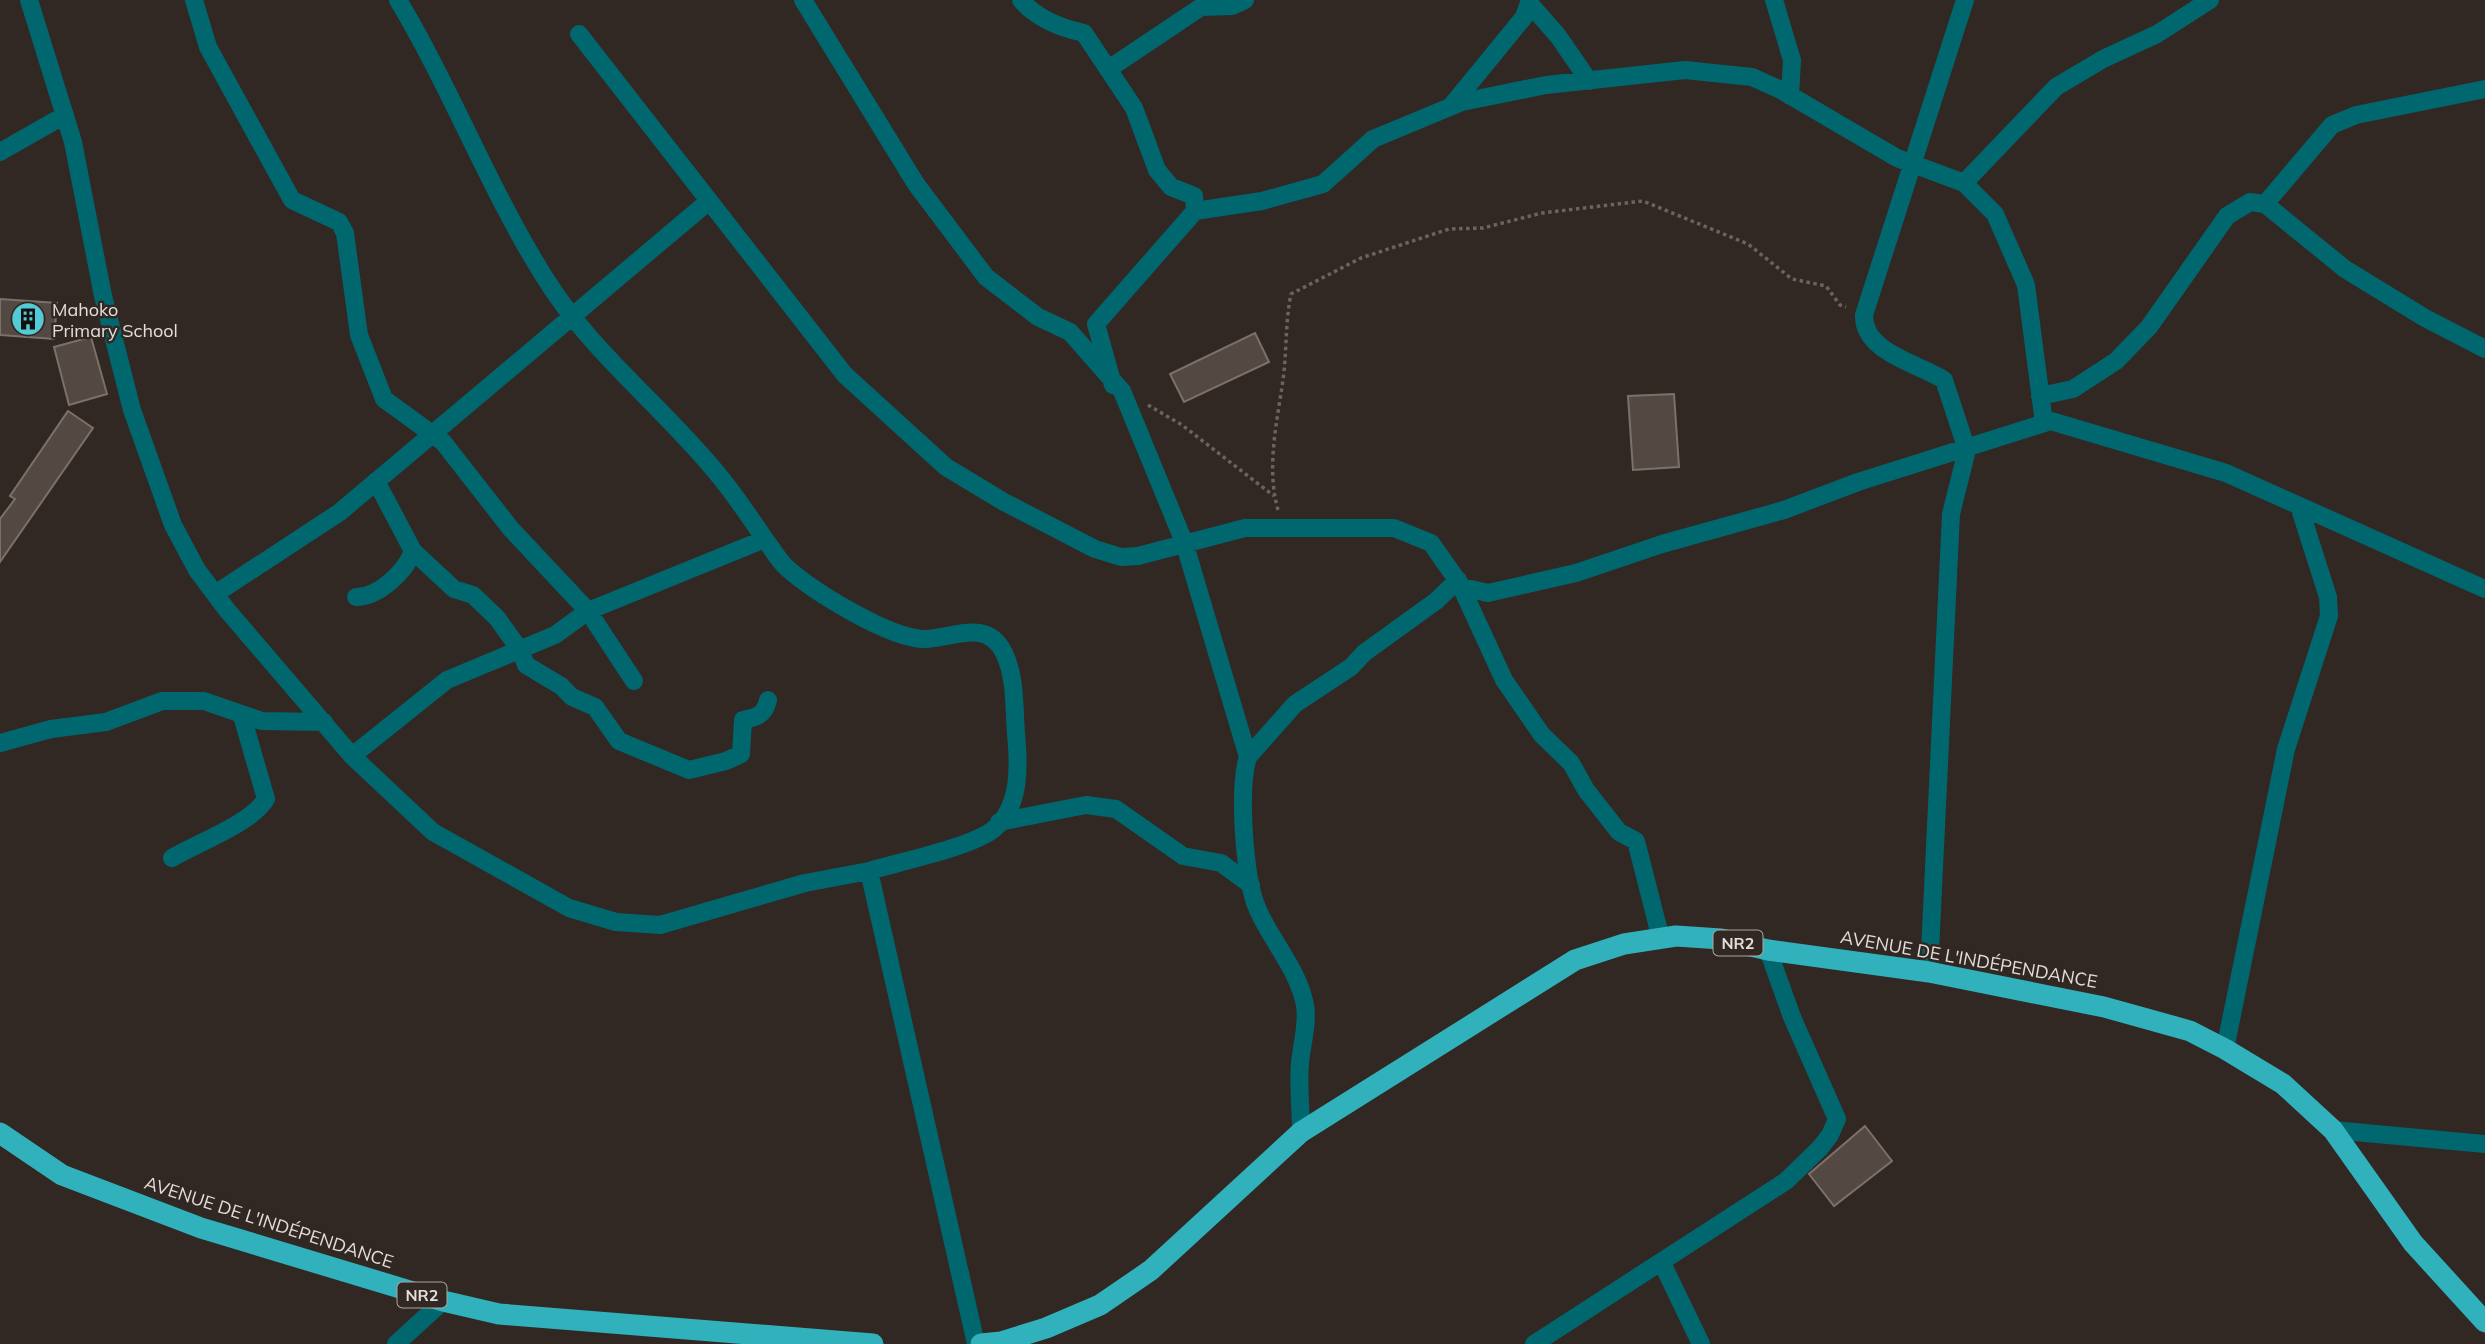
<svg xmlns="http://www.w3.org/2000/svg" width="2485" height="1344" font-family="Mulish,sans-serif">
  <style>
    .building { fill: #544843; stroke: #7d706b; stroke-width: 2 }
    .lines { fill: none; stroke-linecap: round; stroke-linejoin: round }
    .path { stroke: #6c635f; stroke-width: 3.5; stroke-dasharray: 3.5 3.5; stroke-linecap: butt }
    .minor { stroke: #00676f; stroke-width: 18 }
    .highway { stroke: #30b1bc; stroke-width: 21 }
    .labels { text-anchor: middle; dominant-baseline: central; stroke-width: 5; stroke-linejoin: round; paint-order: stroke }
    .shield { fill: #312723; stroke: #aea6a3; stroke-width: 2 }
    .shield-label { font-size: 16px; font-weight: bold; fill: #e4ddda }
    .poi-label { font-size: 18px; fill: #e4ddda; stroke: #312723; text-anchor: start }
    .street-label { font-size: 18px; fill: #e4ddda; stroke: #312723 }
  </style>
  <rect width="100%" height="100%" fill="#312723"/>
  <path class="building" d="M 0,299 L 57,303 L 54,339 L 0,335 Z
    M 1255,333 L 1269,362 L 1184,402 L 1170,374 Z
    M 91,337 L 107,394 L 69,405 L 54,347 Z
    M 1674,394 L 1679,467 L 1633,470 L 1628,396 Z
    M 68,411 L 93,428 L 0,562 L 0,519 L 15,499 L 10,496 Z
    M 1865,1126 L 1892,1161 L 1834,1206 L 1809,1174 Z"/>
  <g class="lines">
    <path class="path" d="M 1148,405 L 1182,425 L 1274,496
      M 1278,510 C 1266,468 1277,422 1283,380 C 1287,351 1285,323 1291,294 L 1361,258 L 1449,229 L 1483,228 L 1542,213 L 1643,201 L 1748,244 L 1792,279 L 1826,286 L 1840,305 L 1846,307"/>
    <path class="minor" d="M 29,0 L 73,142 L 103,296 L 132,410 L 173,525 L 197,570 L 227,610 L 352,756 L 433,832 L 569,908 L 616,922 L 660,925 L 805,883 L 869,871 L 976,1344
      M 194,0 L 208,47 L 292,200 L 339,222 L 345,233 L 359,335 L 384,399 L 443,442 L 511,529 L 588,611 L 634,681
      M 398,0 C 452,90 489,189 545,278 C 591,352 661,405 716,472 C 733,492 749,516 764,538 C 772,548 778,560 787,568 C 814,592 890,639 925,639 C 951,639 987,617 1004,653 C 1016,677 1014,709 1016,734 C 1019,765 1021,806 994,829 C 972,847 899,862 869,871
      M 803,0 L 916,184 L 986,277 L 1038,317 L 1070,332 L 1122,391 L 1184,542 L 1248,757 C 1238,788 1244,880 1258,910 C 1272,942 1298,969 1305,1005 C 1308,1024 1302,1043 1300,1063 C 1298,1085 1301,1109 1301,1132
      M 1021,0 C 1037,19 1061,28 1084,33 L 1134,108 L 1157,170 L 1171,187 L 1194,196 L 1195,211
      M 1774,0 L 1792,60 L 1790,96
      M 1530,4 L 1558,36 L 1589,81
      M 579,34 L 845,375 L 946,467 L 1004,502 L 1095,549 L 1121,557 L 1138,556 L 1245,528 L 1394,528 L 1431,543 L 1462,587 L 1488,593 L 1576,573 L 1662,544 L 1784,510 L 1858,482 L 2051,421 L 2226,473 L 2485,589
      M 1110,68 L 1201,7 L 1232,6 L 1245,0
      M 1452,105 L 1524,17 L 1530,0
      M 0,152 L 65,115
      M 1964,183 L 2056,87 L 2103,59 L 2157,34 L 2210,0
      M 2265,204 L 2332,125 L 2356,115 L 2485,89
      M 1113,385 L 1096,324 L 1195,211 L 1262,201 L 1323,184 L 1373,139 L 1462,102 L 1546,85 L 1685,70 L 1752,77 L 1781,90 L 1897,158 L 1964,183 L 1995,214 L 2026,285 L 2044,423
      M 2040,396 L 2073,389 L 2116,361 L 2149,327 L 2227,216 L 2250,202 L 2265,204 L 2345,269 L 2425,318 L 2485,349
      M 413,551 L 454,589 L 473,595 L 497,618 L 520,650 L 526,665 L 561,686 L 572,697 L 595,707 L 619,741 L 689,770 L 726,761 L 741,754 L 743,720 C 757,717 765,715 768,700
      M 215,594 L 340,512 L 709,201
      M 356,597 C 379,597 406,571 413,551 L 376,481
      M 0,743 L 51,729 L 106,722 L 162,701 L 204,701 L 262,721 L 324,722
      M 352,756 L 447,680 L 555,635 L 588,611 L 765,539
      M 1248,757 L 1295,704 L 1351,667 L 1364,653 L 1436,601 L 1458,580 L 1504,680 L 1542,735 L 1571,763 L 1586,790 L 1619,832 L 1636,841 L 1661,939
      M 999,822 L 1086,805 L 1116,809 L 1183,856 L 1221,863 L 1251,885
      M 172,858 C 197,843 252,823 266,799 L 242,716
      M 1929,972 L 1951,514 L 1967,450 L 1944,380 C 1917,363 1863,352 1864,315 L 1965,0
      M 2225,1049 L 2286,749 L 2329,616 L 2328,597 L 2299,506
      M 2333,1130 L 2485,1144
      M 1662,1263 L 1701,1344
      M 396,1344 L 443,1301
      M 1534,1344 L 1786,1181 L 1820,1148 L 1830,1135 L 1837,1119 L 1792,1017 L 1768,950"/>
    <path class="highway" d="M 0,1133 L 62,1175 L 201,1228 L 443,1301 L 499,1314 L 873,1344
      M 981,1344 L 1001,1342 L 1046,1328 L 1100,1305 L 1151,1270 L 1301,1132 L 1575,960 L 1624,944 L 1676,936 L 1721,939 L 1768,950 L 1929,972 L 2104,1007 L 2190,1031 L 2225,1049 L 2283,1084 L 2333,1130 L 2413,1243 L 2485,1322"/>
  </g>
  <defs>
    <g id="building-disc" transform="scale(1.75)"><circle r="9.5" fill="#52cbd7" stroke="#312723"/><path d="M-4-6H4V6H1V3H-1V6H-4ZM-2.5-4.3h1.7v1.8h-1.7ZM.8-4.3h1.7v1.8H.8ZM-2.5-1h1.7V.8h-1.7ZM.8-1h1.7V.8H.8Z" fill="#111"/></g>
  </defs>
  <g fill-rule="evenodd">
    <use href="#building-disc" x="28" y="319"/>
  </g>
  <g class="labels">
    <g class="shield">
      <rect x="1713.5" y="930.5" width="49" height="25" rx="5"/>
      <rect x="397.5" y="1282.5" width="49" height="25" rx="5"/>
    </g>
    <g class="shield-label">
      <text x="1738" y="943">NR2</text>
      <text x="422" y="1295">NR2</text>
    </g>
    <g class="poi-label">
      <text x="52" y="309">Mahoko<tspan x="52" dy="21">Primary School</tspan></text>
    </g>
    <g class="street-label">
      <text transform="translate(1969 959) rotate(10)">AVENUE DE L'INDÉPENDANCE</text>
      <text transform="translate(269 1222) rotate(18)">AVENUE DE L'INDÉPENDANCE</text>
    </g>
  </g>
</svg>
